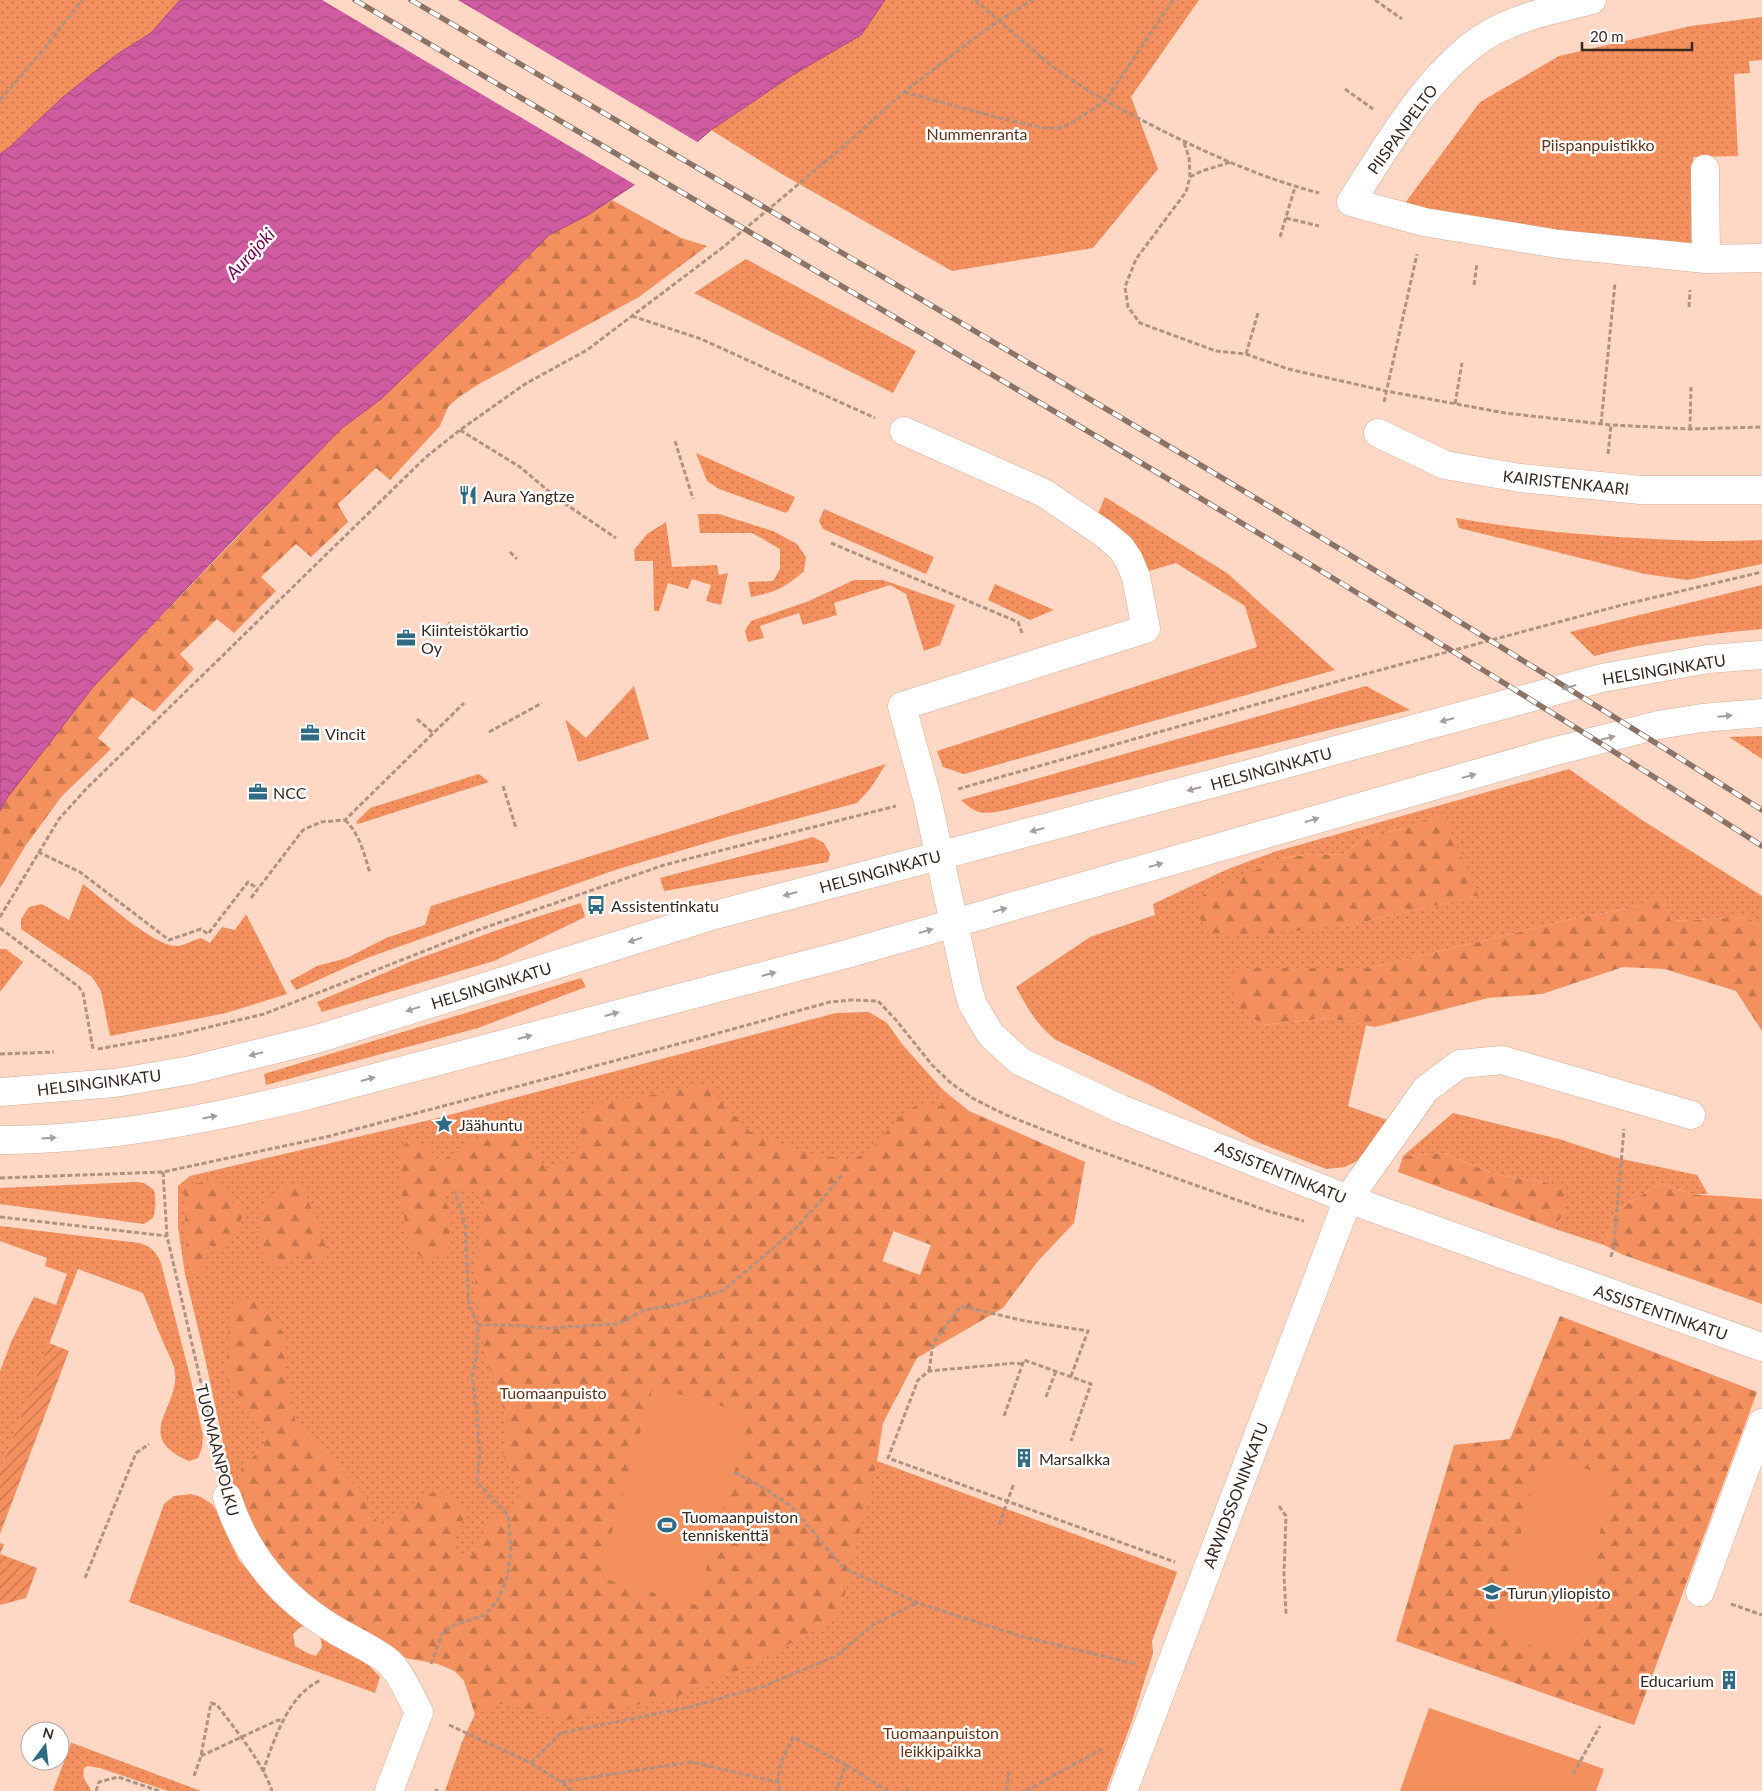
<svg xmlns="http://www.w3.org/2000/svg" width="1762" height="1791" font-family="Lato,sans-serif">
  <style>
    .grass { fill: url(#grass-dots); fill-rule: evenodd }
    .forest { fill: url(#forest-firs); fill-rule: evenodd }
    .garden { fill: url(#garden-furrows) }
    .pitch { fill: #f4905e }
    .water { fill: url(#water-waves); stroke: #a24c7a }
    .pier { fill: #ffd7c5 }
    .lines { fill: none; stroke-linecap: round; stroke-linejoin: round }
    .minor-casing { stroke: #d4ae9c; stroke-width: 29 }
    .major-casing { stroke: #d4ae9c; stroke-width: 29 }
    .path { stroke: #b09284; stroke-width: 3; stroke-dasharray: 5 2.5; stroke-linecap: butt }
    .minor { stroke: #fff; stroke-width: 28 }
    .major { stroke: #fff; stroke-width: 28 }
    .rail-casing { stroke: #8c7367; stroke-width: 5.5 }
    .rail { stroke: #fff; stroke-width: 4; stroke-dasharray: 11; stroke-linecap: butt }
    .path-bridge { stroke: #b09284; stroke-width: 3; stroke-dasharray: 5 2.5; stroke-linecap: butt }
    .oneway { fill: #a59e9b }
    .labels { text-anchor: middle; dominant-baseline: central; stroke-width: 5; stroke-linejoin: round; paint-order: stroke }
    .street-label { font-size: 16px; fill: #362821; stroke: #fff }
    .park-label { font-size: 16px; fill: #623219; stroke: #fff }
    .poi-label { font-size: 16px; fill: #362821; stroke: #fff; text-anchor: start }
    .water-label { font-size: 18px; font-style: italic; fill: #72004e; stroke: #fff }
  </style>
  <defs>
    <pattern id="grass-dots" width="8" height="8" patternUnits="userSpaceOnUse" patternTransform="scale(1.25)"><rect width="8" height="8" fill="#f4905e"/><path d="M2 2h.1M6 6h.1" fill="none" stroke="#c6764d" stroke-width="1.8" stroke-linecap="round"/></pattern>
    <pattern id="forest-firs" width="22" height="20" patternUnits="userSpaceOnUse" patternTransform="scale(1.25)"><rect width="22" height="20" fill="#f4905e"/><path d="M5 1l3.5 6h-7zM16 11l3.5 6h-7z" fill="#c6764d"/></pattern>
    <pattern id="garden-furrows" width="10" height="10" patternUnits="userSpaceOnUse" patternTransform="scale(1.25)"><rect width="10" height="10" fill="#f4905e"/><path d="M-1 1l2-2M0 10L10 0M9 11l2-2" fill="none" stroke="#c6764d"/></pattern>
    <pattern id="water-waves" width="16" height="10" patternUnits="userSpaceOnUse" patternTransform="scale(1.25)"><rect width="16" height="10" fill="#d05ba0"/><path d="M0 5q4-4 8 0t8 0" fill="none" stroke="#aa4b82"/></pattern>
  </defs>
  <rect width="100%" height="100%" fill="#ffd7c5"/>
  <path class="grass" d="M 0,0 L 180,0 L 151,33 L 116,55 L 63,97 L 10,147 L 0,154 Z
    M 885,0 L 1199,0 L 1131,97 L 1158,169 L 1093,248 L 952,271 L 780,173 L 711,130 L 791,76 L 861,35 Z
    M 1762,17 L 1762,60 L 1749,61 L 1750,73 L 1734,74 L 1738,156 L 1693,157 L 1694,243 L 1568,237 L 1402,207 L 1480,102 L 1559,56 L 1691,26 Z
    M 746,259 L 916,351 L 893,393 L 694,293 Z
    M 696,453 L 795,497 L 789,510 L 786,513 L 719,489 L 707,481 Z
    M 1105,497 L 1227,573 L 1335,670 L 964,774 L 943,767 L 937,751 L 1257,647 L 1245,606 L 1176,563 L 1149,571 L 1140,550 L 1097,516 Z
    M 824,509 L 934,557 L 926,574 L 823,529 L 819,521 Z
    M 698,514 L 719,514 L 773,531 L 797,544 L 806,557 L 804,571 C 785,588 776,592 751,597 L 748,582 L 773,581 L 780,569 L 780,549 L 752,533 L 700,533 Z
    M 1456,518 C 1522,530 1588,536 1655,539 C 1690,541 1726,542 1762,540 L 1762,564 L 1687,580 L 1645,574 L 1459,528 Z
    M 666,522 L 672,567 L 717,565 L 719,575 L 728,573 L 721,605 L 706,601 L 711,585 L 692,579 L 688,589 L 668,583 L 659,611 L 654,611 L 653,561 L 635,561 L 634,550 L 647,534 Z
    M 854,580 L 883,580 L 955,605 L 940,645 L 924,651 L 906,594 L 890,585 L 834,603 L 837,615 L 803,625 L 799,613 L 760,626 L 764,638 L 748,642 L 745,631 L 751,621 L 809,601 Z
    M 995,584 L 1054,610 L 1030,620 L 988,600 Z
    M 1762,585 L 1762,629 C 1706,634 1649,642 1594,656 L 1570,632 Z
    M 634,686 L 649,739 L 578,762 L 565,719 L 586,738 Z
    M 1366,686 L 1410,710 L 1006,810 C 986,814 977,816 961,800 Z
    M 1762,736 L 1762,759 L 1729,737 Z
    M 886,764 L 870,789 L 857,803 L 727,837 L 618,869 L 367,958 L 296,990 L 290,981 L 317,966 L 347,958 L 386,938 L 425,925 L 431,906 Z
    M 1569,769 L 1642,820 L 1762,896 L 1762,928 L 1747,917 L 1671,921 L 1663,895 L 1632,908 L 1577,918 L 1369,968 L 1236,968 L 1263,1025 L 1329,1018 L 1366,1025 L 1348,1106 L 1387,1120 L 1369,1155 L 1345,1167 L 1326,1169 L 1255,1141 L 1150,1085 L 1056,1040 C 1036,1024 1028,1009 1016,987 L 1090,937 L 1155,915 L 1153,904 L 1228,869 L 1274,852 ZM 1442,813 L 1477,896 L 1341,927 L 1281,858 L 1314,854 L 1344,855 L 1364,837 L 1407,828 Z
    M 479,774 L 489,782 L 358,824 L 356,822 L 370,808 Z
    M 813,837 L 824,843 L 830,854 L 828,862 L 664,891 L 660,878 Z
    M 83,884 C 102,899 154,946 176,946 C 184,946 193,940 201,938 L 210,943 L 222,927 L 235,930 L 246,914 L 287,994 L 226,1013 L 110,1036 L 101,991 L 92,977 L 21,929 L 21,919 L 29,907 L 42,904 L 69,920 Z
    M 581,903 L 585,917 L 494,961 L 322,1012 L 317,1002 L 412,961 L 506,927 Z
    M 0,949 L 6,949 L 23,962 L 0,992 Z
    M 581,978 L 586,987 L 478,1028 L 266,1085 L 264,1074 Z
    M 869,1012 L 887,1023 L 902,1044 L 942,1089 L 941,1106 L 882,1261 L 856,1421 L 877,1461 L 1177,1572 L 1152,1641 L 1153,1653 L 1132,1721 L 1106,1791 L 445,1791 L 462,1742 L 475,1714 C 471,1704 469,1689 464,1680 C 452,1663 424,1661 406,1658 L 243,1512 L 230,1475 L 203,1349 L 185,1274 L 178,1227 L 178,1186 L 190,1176 L 434,1119 L 836,1013 Z
    M 1453,1113 L 1559,1139 L 1617,1158 L 1697,1175 L 1708,1194 L 1690,1194 L 1661,1183 L 1617,1210 L 1604,1245 L 1555,1229 L 1565,1209 L 1545,1182 L 1497,1175 L 1443,1153 L 1403,1156 Z
    M 136,1182 L 144,1183 L 154,1190 C 156,1200 156,1208 153,1218 L 144,1224 L 0,1204 L 0,1188 Z
    M 0,1226 L 139,1243 C 150,1246 157,1252 161,1263 L 191,1380 L 203,1436 L 202,1448 L 198,1458 L 189,1461 C 129,1435 184,1406 174,1367 C 171,1359 167,1350 163,1342 C 156,1326 150,1309 143,1293 L 78,1269 L 0,1471 L 0,1371 L 12,1340 L 34,1297 L 56,1305 L 67,1274 L 45,1266 L 47,1258 L 0,1241 Z
    M 191,1494 L 201,1497 L 212,1504 L 219,1514 L 230,1542 L 239,1560 L 273,1599 L 307,1625 L 299,1628 L 293,1634 L 295,1646 L 307,1653 L 316,1656 L 322,1647 L 320,1634 L 364,1660 L 380,1677 L 375,1693 L 129,1602 L 164,1504 L 174,1496 Z
    M 71,1743 L 72,1743 L 201,1791 L 168,1791 L 100,1768 L 88,1766 L 84,1768 C 81,1779 88,1783 91,1791 L 53,1791 Z"/>
  <path class="forest" d="M 612,200 L 681,238 L 707,246 L 639,297 L 479,384 L 459,397 L 448,407 L 440,426 L 390,480 L 376,468 L 338,504 L 348,522 L 311,557 L 296,544 L 261,577 L 276,591 L 234,633 L 217,619 L 180,654 L 194,669 L 154,712 L 132,697 L 98,738 L 111,749 L 62,796 L 26,845 L 0,888 L 0,811 L 7,798 L 93,687 L 342,428 L 381,399 L 492,293 L 549,235 L 588,215 Z
    M 1442,812 L 1478,896 L 1341,927 L 1253,935 L 1211,933 L 1198,916 L 1203,895 L 1282,858 L 1314,854 L 1344,855 L 1364,837 L 1407,828 Z
    M 1663,894 L 1671,921 L 1747,917 L 1762,928 L 1762,1031 L 1736,991 L 1665,969 L 1623,967 L 1542,994 L 1488,998 L 1375,1027 L 1329,1018 L 1263,1025 L 1236,1006 L 1229,980 L 1236,968 L 1369,968 L 1577,918 L 1632,908 Z
    M 705,1084 L 749,1131 L 799,1152 L 853,1160 L 873,1147 L 898,1118 L 917,1105 L 941,1106 L 942,1089 L 969,1111 L 1085,1162 L 1074,1223 L 1038,1261 L 1003,1308 L 917,1358 L 883,1423 L 877,1461 L 839,1617 L 753,1664 L 678,1696 L 563,1721 L 504,1703 L 475,1714 L 464,1681 L 455,1671 L 438,1664 L 406,1658 L 374,1642 L 312,1603 L 284,1578 L 243,1512 L 241,1469 L 254,1456 L 264,1450 C 264,1434 267,1420 248,1415 L 238,1394 L 227,1380 L 229,1307 L 241,1300 L 257,1300 L 268,1309 L 283,1333 L 285,1374 L 296,1424 L 363,1493 L 370,1512 L 382,1528 L 427,1494 L 445,1492 L 466,1514 L 455,1535 L 456,1555 L 475,1553 L 486,1526 L 514,1505 L 521,1489 L 503,1456 L 507,1419 L 485,1355 L 475,1287 L 478,1241 L 484,1198 L 466,1188 L 445,1194 L 450,1227 L 448,1249 L 427,1265 L 409,1243 L 402,1206 L 400,1150 L 408,1141 L 427,1145 L 436,1158 L 441,1162 L 499,1124 L 526,1139 L 546,1169 L 577,1157 C 578,1146 579,1132 582,1121 C 586,1110 598,1098 609,1104 ZM 893,1231 L 931,1245 L 920,1275 L 882,1261 Z
    M 1443,1153 L 1497,1175 L 1545,1182 L 1566,1190 L 1565,1209 L 1555,1229 L 1398,1172 L 1403,1156 Z
    M 221,1178 L 232,1202 L 244,1211 L 236,1236 L 219,1252 L 210,1245 L 204,1252 L 203,1274 L 191,1274 L 187,1256 L 184,1186 Z
    M 301,1182 L 326,1247 L 321,1262 L 306,1262 L 295,1254 L 277,1268 L 266,1262 L 258,1240 L 265,1199 L 278,1191 Z
    M 1661,1183 L 1690,1194 L 1762,1199 L 1762,1304 L 1621,1254 L 1604,1245 L 1617,1210 Z
    M 1560,1316 L 1757,1392 L 1634,1725 L 1396,1641 L 1454,1445 L 1510,1439 Z"/>
  <path class="garden" d="M 49,1343 L 69,1351 L 0,1534 L 0,1471 Z
    M 0,1543 L 4,1544 L 0,1554 L 37,1568 L 26,1598 L 0,1605 Z"/>
  <path class="pitch" d="M 653,1387 L 751,1414 L 696,1605 L 599,1577 Z
    M 1538,1458 L 1613,1475 L 1572,1655 L 1497,1638 Z
    M 1429,1708 L 1604,1769 L 1596,1791 L 1400,1791 Z"/>
  <path class="water" d="M 180,0 L 885,0 L 861,35 L 791,76 L 711,130 L 689,149 L 588,215 L 549,235 L 492,293 L 381,399 L 342,428 L 230,543 L 93,687 L 7,798 L 0,811 L 0,154 L 10,147 L 63,97 L 116,55 L 151,33 Z"/>
  <path class="pier" d="M 322,0 L 458,0 L 699,143 L 637,186 Z"/>
  <g class="lines">
    <g class="minor-casing">
      <path id="minor" d="M 1592,0 C 1557,9 1519,16 1487,35 C 1429,71 1387,146 1351,202 L 1424,222 L 1558,244 L 1706,259 L 1762,258
        M 1705,169 L 1706,259
        M 904,431 L 1044,493 L 1103,533 L 1121,548 L 1129,560 L 1136,577 L 1146,629 L 902,706 L 927,798 L 968,989 L 973,1005 L 991,1035 L 1021,1062 L 1121,1109 L 1348,1199 L 1762,1347
        M 1378,433 L 1445,465 L 1520,478 L 1641,490 L 1762,490
        M 227,1497 C 246,1556 282,1598 335,1630 C 348,1638 380,1653 390,1663 C 403,1677 410,1696 419,1712 L 389,1791
        M 1700,1592 L 1762,1423
        M 1123,1791 L 1348,1199 L 1426,1089 L 1460,1064 L 1502,1060 L 1691,1115"/>
    </g>
    <g class="major-casing">
      <path id="major" d="M 0,1092 L 115,1083 L 191,1070 L 317,1039 L 715,915 L 1241,776 L 1602,678 L 1708,659 L 1762,655
        M 0,1140 C 105,1140 207,1119 309,1095 L 843,955 L 1552,752 L 1658,725 L 1702,718 L 1762,713"/>
    </g>
    <path class="path" d="M 1375,0 L 1402,19
      M 1041,57 C 1068,80 1102,99 1134,116 C 1193,147 1254,176 1319,193
      M 1345,89 L 1373,109
      M 904,92 L 996,117 L 1043,128 L 1059,128 L 1070,124 L 1105,101 L 1173,0
      M 0,100 L 44,49 L 82,0
      M 1184,143 L 1189,157 L 1190,177 L 1186,192 L 1136,259 L 1125,287 L 1128,307 L 1140,323 L 1216,351 L 1246,354 L 1288,369 L 1386,391 L 1505,413 L 1611,425 L 1690,429 L 1762,427
      M 1190,177 L 1202,171 L 1231,162
      M 1286,218 L 1319,226
      M 1280,237 L 1295,187
      M 1474,285 L 1477,263
      M 1689,307 L 1690,290
      M 632,316 L 701,339 L 875,418
      M 1246,354 L 1258,313
      M 1384,402 L 1417,254
      M 1455,404 L 1462,363
      M 1601,424 L 1615,283
      M 1690,429 L 1691,387
      M 460,430 L 520,467 L 558,499 L 616,538
      M 675,441 L 693,499
      M 1608,454 L 1611,425
      M 831,543 L 1018,622 L 1022,633
      M 510,552 L 517,559
      M 448,623 L 455,629
      M 417,719 L 433,733
      M 489,732 L 542,703
      M 503,786 L 516,828
      M 958,789 L 1339,681 L 1622,605 L 1762,572
      M 345,820 C 360,834 364,854 370,873
      M 38,852 L 80,872 L 169,940 L 201,929 L 208,934 L 248,882 L 258,889
      M 251,898 L 303,830 L 321,822 L 345,820 L 464,703
      M 0,917 L 59,819 L 87,788 L 426,457 L 460,430 L 525,384 L 587,350 L 722,248 L 843,147 L 904,92 L 985,30 L 1032,0
      M 0,928 L 79,987 L 83,993 L 93,1049
      M 98,1049 L 176,1035 L 264,1014 L 478,930 L 664,865 L 896,806
      M 0,1054 L 54,1052
      M 163,1172 L 167,1236 L 220,1465
      M 0,1178 L 163,1172 L 326,1137 L 697,1039 L 830,1002 L 851,1000 L 878,1001 L 896,1020 L 932,1065 L 952,1084 L 974,1099 L 1006,1115 L 1085,1146 L 1271,1212 L 1304,1221
      M 0,1217 L 167,1236
      M 1611,1257 L 1614,1244 L 1624,1129
      M 478,1325 L 509,1325 L 548,1328 L 618,1324 L 644,1310 L 676,1305 L 724,1290 L 793,1231 L 820,1202 L 842,1175
      M 1022,1364 L 1016,1363 L 929,1371 L 918,1380 L 888,1458 L 1175,1562
      M 929,1371 L 933,1343 L 961,1306 L 1025,1321 L 1088,1331 L 1071,1376
      M 1046,1397 L 1056,1371
      M 1004,1416 L 1024,1360 L 1091,1384 L 1071,1441
      M 734,1472 L 759,1485 L 791,1506 L 844,1568 L 918,1603 L 1020,1636 L 1136,1664
      M 1279,1506 L 1286,1516 L 1284,1574 L 1286,1614
      M 999,1525 L 1014,1483
      M 85,1578 L 136,1453 L 149,1444
      M 1731,1604 L 1762,1615
      M 431,1664 L 442,1634 L 454,1625 L 485,1615 L 498,1600 L 507,1577 L 511,1549 L 508,1515 L 477,1482 L 480,1455 L 477,1414 L 472,1376 L 476,1359 L 478,1325 L 469,1305 L 465,1224 L 455,1191
      M 449,1725 L 531,1763 L 561,1782 L 572,1791
      M 201,1756 L 278,1720 L 283,1721
      M 531,1763 L 561,1733 L 690,1707 L 764,1686 L 836,1656 L 873,1625 L 917,1603
      M 846,1765 L 888,1791
      M 263,1772 C 271,1747 285,1706 307,1689 C 311,1685 316,1683 320,1680
      M 1573,1774 L 1600,1726
      M 194,1776 L 201,1756 L 211,1703 L 217,1705 C 235,1729 263,1763 272,1791
      M 561,1782 L 692,1762 L 777,1782
      M 435,1790 L 438,1791
      M 96,1791 L 99,1782 L 118,1777 L 159,1791
      M 780,1791 C 774,1772 785,1754 793,1737 L 846,1765 L 836,1791
      M 905,1791 L 909,1791
      M 1007,1791 L 1009,1770
      M 1026,1791 L 1102,1749"/>
    <use href="#minor" class="minor"/>
    <use href="#major" class="major"/>
    <g class="rail-casing">
      <path id="rail" d="M 355,0 C 826,279 1302,549 1762,846
        M 411,0 C 864,266 1319,529 1762,810"/>
    </g>
    <use href="#rail" class="rail"/>
    <path class="path-bridge" d="M 975,0 L 1041,57"/>
  </g>
  <defs><path id="oneway-solid" d="M-6-.8H1V-3.2L6.5 0L1 3.2V.8H-6Z" transform="scale(1.25)"/></defs>
  <g class="oneway">
    <use href="#oneway-solid" transform="translate(1569 687) rotate(164)"/>
    <use href="#oneway-solid" transform="translate(1725 716) rotate(-5)"/>
    <use href="#oneway-solid" transform="translate(1447 720) rotate(165)"/>
    <use href="#oneway-solid" transform="translate(1608 738) rotate(-14)"/>
    <use href="#oneway-solid" transform="translate(1469 776) rotate(-16)"/>
    <use href="#oneway-solid" transform="translate(1194 789) rotate(165)"/>
    <use href="#oneway-solid" transform="translate(1312 820) rotate(-16)"/>
    <use href="#oneway-solid" transform="translate(1037 830) rotate(165)"/>
    <use href="#oneway-solid" transform="translate(1156 865) rotate(-16)"/>
    <use href="#oneway-solid" transform="translate(790 894) rotate(165)"/>
    <use href="#oneway-solid" transform="translate(1000 910) rotate(-16)"/>
    <use href="#oneway-solid" transform="translate(926 931) rotate(-16)"/>
    <use href="#oneway-solid" transform="translate(635 940) rotate(163)"/>
    <use href="#oneway-solid" transform="translate(769 974) rotate(-15)"/>
    <use href="#oneway-solid" transform="translate(413 1009) rotate(163)"/>
    <use href="#oneway-solid" transform="translate(612 1014) rotate(-15)"/>
    <use href="#oneway-solid" transform="translate(525 1037) rotate(-15)"/>
    <use href="#oneway-solid" transform="translate(256 1054) rotate(166)"/>
    <use href="#oneway-solid" transform="translate(368 1079) rotate(-15)"/>
    <use href="#oneway-solid" transform="translate(210 1117) rotate(-11)"/>
    <use href="#oneway-solid" transform="translate(49 1138) rotate(-4)"/>
  </g>
  <defs>
    <g id="restaurant-bare" transform="scale(1.5)"><path d="M-5-6h1v4h1v-4h1v4h1v-4h1v5L-1.5 .5V6h-2V.5L-5-1ZM5-6V6H3V1.5H1.5Q1.5-4 5-6Z" fill="#2f6b82" stroke="#fff" stroke-width="2.5" paint-order="stroke"/></g>
    <g id="office-bare" transform="scale(1.5)"><path d="M-6-3h4V-5.5h4V-3h4V5H-6ZM-1-4.5V-3h2v-1.5ZM-6 0V1H6V0Z" fill="#2f6b82" stroke="#fff" stroke-width="2.5" paint-order="stroke"/></g>
    <g id="bus-bare" transform="scale(1.5)"><path d="M-5-6H5V4H4V6H2V4H-2V6H-4V4H-5ZM-3.5-4V0h7V-4ZM-3.5 1.2v1.5H-2V1.2ZM2 1.2v1.5H3.5V1.2Z" fill="#2f6b82" stroke="#fff" stroke-width="2.5" paint-order="stroke"/></g>
    <g id="sight-bare" transform="scale(1.5)"><path d="M0-6L1.8-2.2L6-1.7L2.9 1.2L3.7 5.4L0 3.3L-3.7 5.4L-2.9 1.2L-6-1.7L-1.8-2.2Z" fill="#2f6b82" stroke="#fff" stroke-width="2.5" paint-order="stroke"/></g>
    <g id="building-bare" transform="scale(1.5)"><path d="M-4-6H4V6H1V3H-1V6H-4ZM-2.5-4.3h1.7v1.8h-1.7ZM.8-4.3h1.7v1.8H.8ZM-2.5-1h1.7V.8h-1.7ZM.8-1h1.7V.8H.8Z" fill="#2f6b82" stroke="#fff" stroke-width="2.5" paint-order="stroke"/></g>
    <g id="stadium-bare" transform="scale(1.5)"><path d="M0-5a6.5 5 0 1 0 0 10a6.5 5 0 1 0 0-10ZM-3.5-1.8h7v3.6h-7Z" fill="#2f6b82" stroke="#fff" stroke-width="2.5" paint-order="stroke"/></g>
    <g id="university-bare" transform="scale(1.5)"><path d="M0-5L7-2L0 1L-7-2ZM-4 1L0 2.5L4 1V4Q0 6-4 4Z" fill="#2f6b82" stroke="#fff" stroke-width="2.5" paint-order="stroke"/></g>
  </defs>
  <g fill-rule="evenodd">
    <use href="#restaurant-bare" x="468" y="495"/>
    <use href="#office-bare" x="406" y="638"/>
    <use href="#office-bare" x="310" y="733"/>
    <use href="#office-bare" x="258" y="792"/>
    <use href="#bus-bare" x="596" y="905"/>
    <use href="#sight-bare" x="444" y="1124"/>
    <use href="#building-bare" x="1024" y="1458"/>
    <use href="#stadium-bare" x="667" y="1525"/>
    <use href="#university-bare" x="1492" y="1592"/>
    <use href="#building-bare" x="1729" y="1680"/>
  </g>
  <g class="labels">
    <g class="street-label">
      <text transform="translate(1402 129) rotate(-54)">PIISPANPELTO</text>
      <text transform="translate(1566 482) rotate(6)">KAIRISTENKAARI</text>
      <text transform="translate(1664 669) rotate(-9)">HELSINGINKATU</text>
      <text transform="translate(1271 768) rotate(-15)">HELSINGINKATU</text>
      <text transform="translate(880 871) rotate(-15)">HELSINGINKATU</text>
      <text transform="translate(491 985) rotate(-17)">HELSINGINKATU</text>
      <text transform="translate(99 1082) rotate(-7)">HELSINGINKATU</text>
      <text transform="translate(1281 1172) rotate(22)">ASSISTENTINKATU</text>
      <text transform="translate(1661 1312) rotate(19)">ASSISTENTINKATU</text>
      <text transform="translate(218 1450) rotate(76)">TUOMAANPOLKU</text>
      <text transform="translate(1235 1495) rotate(-69)">ARWIDSSONINKATU</text>
    </g>
    <g class="park-label">
      <text x="977" y="133">Nummenranta</text>
      <text x="1598" y="144">Piispanpuistikko</text>
      <text x="553" y="1392">Tuomaanpuisto</text>
      <text x="941" y="1732">Tuomaanpuiston<tspan x="941" dy="18">leikkipaikka</tspan></text>
    </g>
    <g class="poi-label">
      <text x="483" y="495">Aura Yangtze</text>
      <text x="421" y="629">Kiinteistökartio<tspan x="421" dy="18">Oy</tspan></text>
      <text x="325" y="733">Vincit</text>
      <text x="273" y="792">NCC</text>
      <text x="611" y="905">Assistentinkatu</text>
      <text x="459" y="1124">Jäähuntu</text>
      <text x="1039" y="1458">Marsalkka</text>
      <text x="682" y="1516">Tuomaanpuiston<tspan x="682" dy="18">tenniskenttä</tspan></text>
      <text x="1507" y="1592">Turun yliopisto</text>
      <text x="1714" y="1680" text-anchor="end">Educarium</text>
    </g>
    <g class="water-label">
      <text transform="translate(250 253) rotate(-47)">Aurajoki</text>
    </g>
  </g>
  <g transform="translate(45 1746) rotate(15)"><circle r="24" fill="#ffffff" stroke="#afa9a6"/>
  <path d="M0-4L9 19L0 12L-9 19Z" fill="#2f6b82"/>
  <text y="-8" font-size="14" font-weight="bold" text-anchor="middle" fill="#362821">N</text>
  </g>
  <path d="M1582 42v8h110v-8" fill="none" stroke="#362821" stroke-width="2.5"/>
  <text x="1590" y="42" font-size="15" fill="#362821" stroke="#ffffff" stroke-width="4" paint-order="stroke">20 m</text>
</svg>
